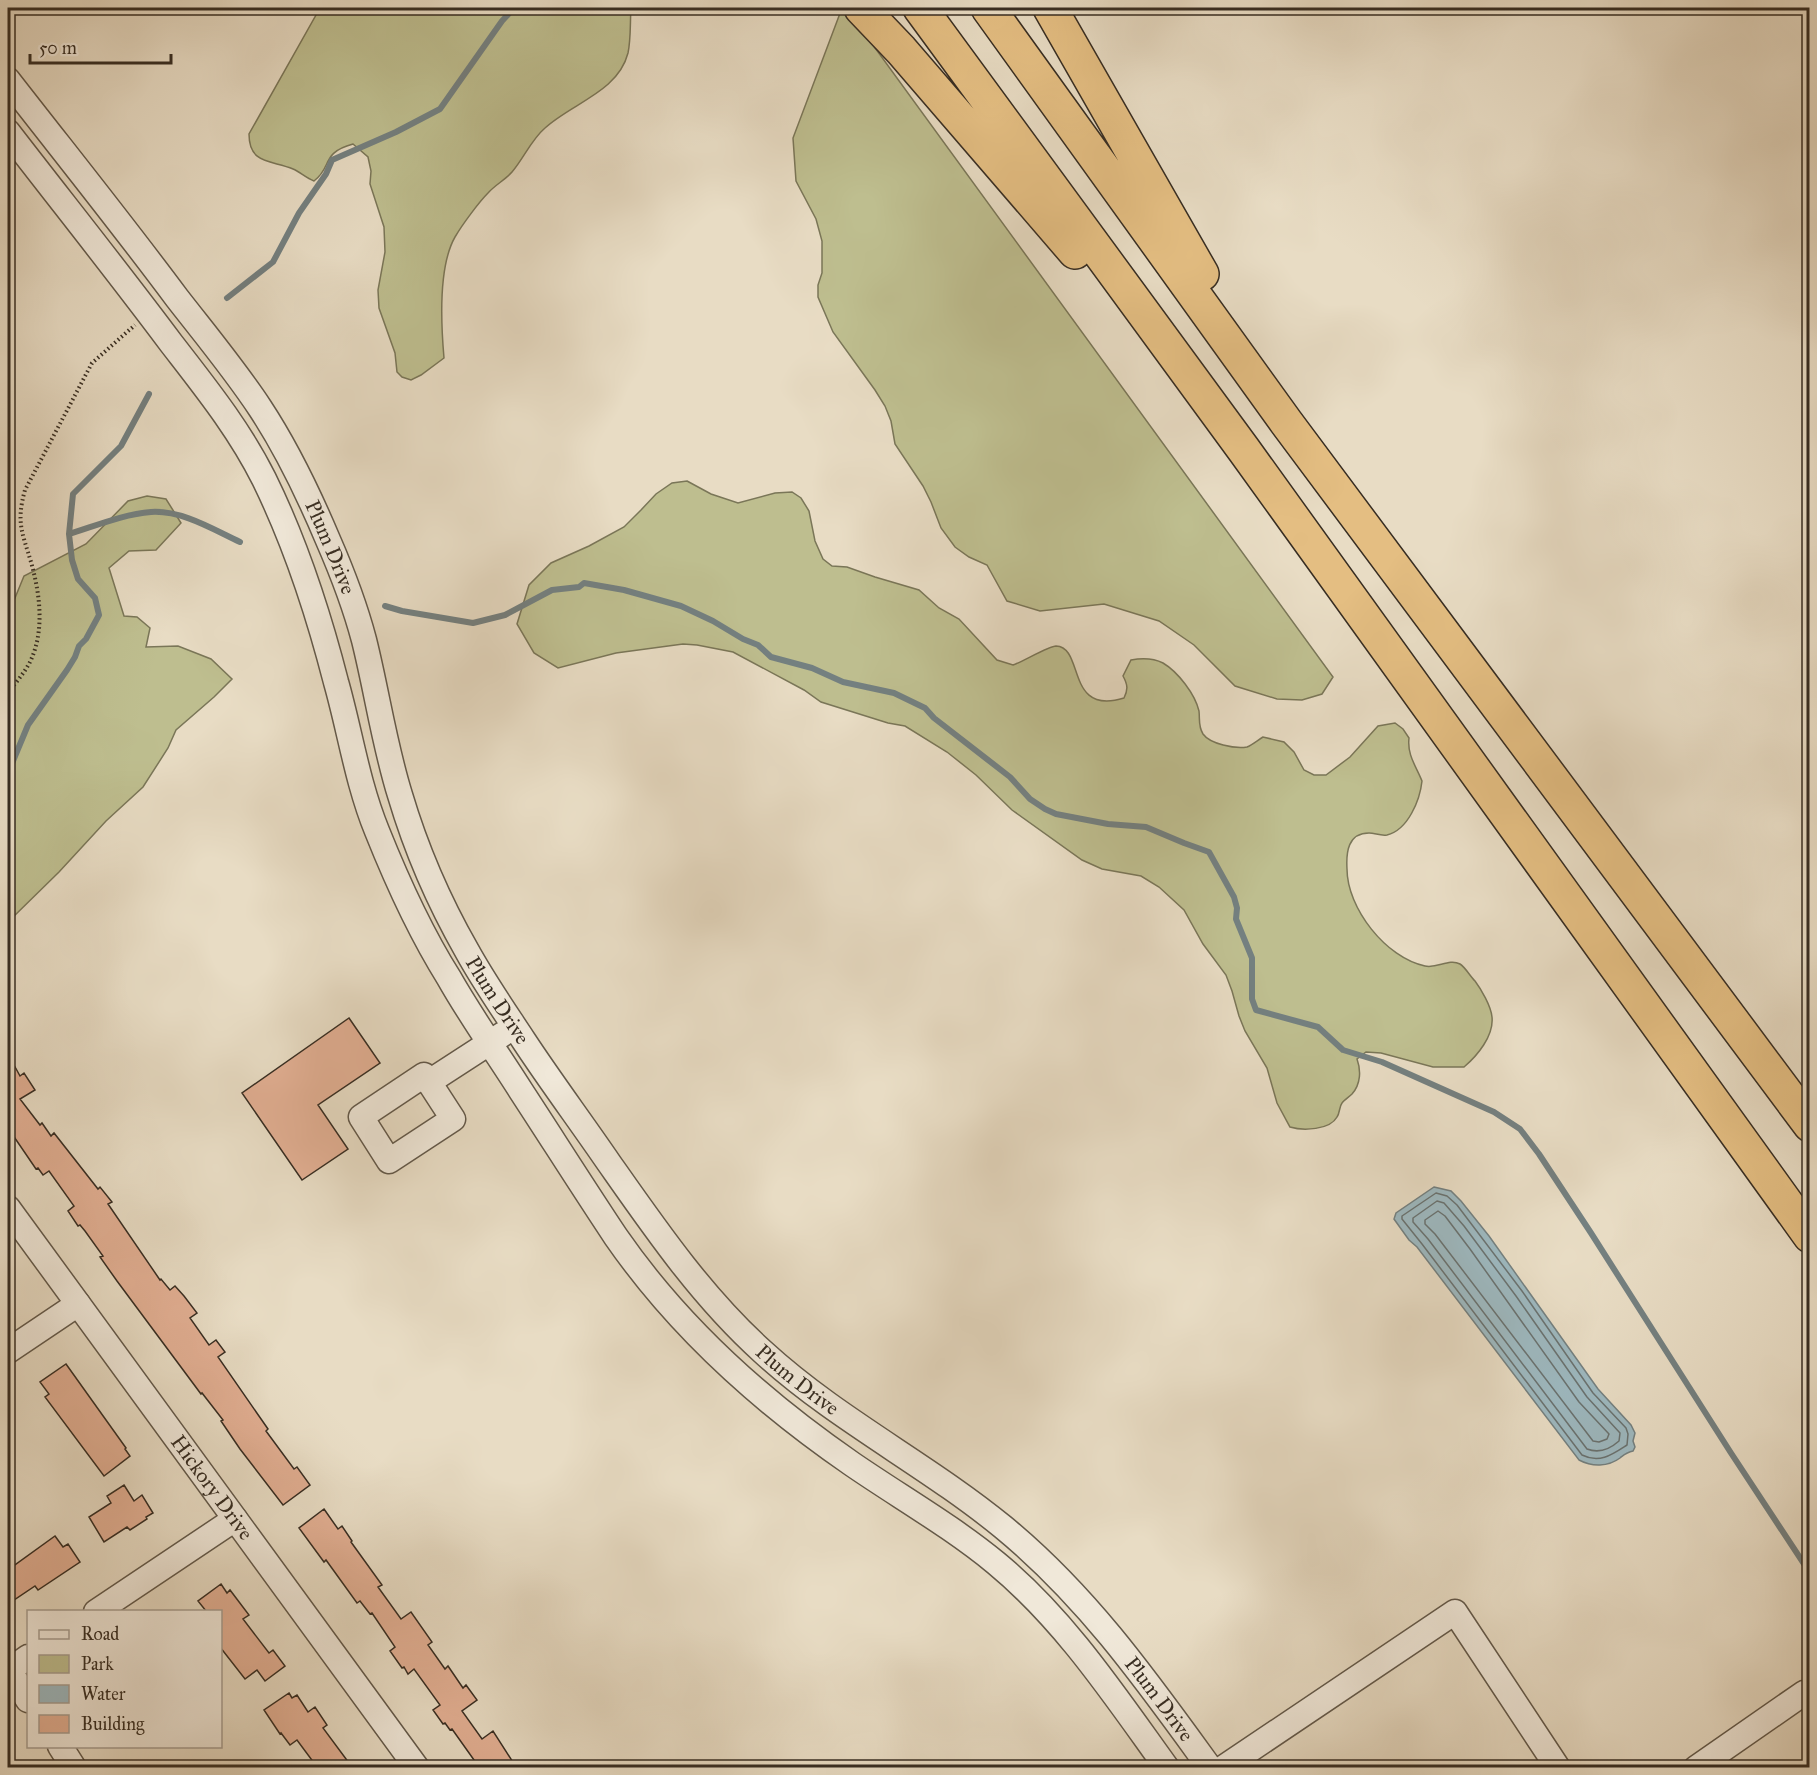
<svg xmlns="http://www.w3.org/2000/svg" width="1817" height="1775" font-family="'IM FELL Great Primer',serif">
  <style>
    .green { fill: #bebe8f; stroke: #7a7658; stroke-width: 1.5 }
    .water { fill: #9db8bf; stroke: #748080; stroke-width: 1.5 }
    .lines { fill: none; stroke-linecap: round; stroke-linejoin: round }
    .shore { stroke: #6a7270; stroke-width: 1.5 }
    .stream { stroke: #748080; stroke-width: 6 }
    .building { fill: #e2af93; stroke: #372d22; stroke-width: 1.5 }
    .minor-casing { stroke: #63594a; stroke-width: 27 }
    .highway-casing { stroke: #372d22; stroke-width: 36 }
    .path { stroke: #372d22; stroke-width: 4; stroke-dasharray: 1.5 3; stroke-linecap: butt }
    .minor { stroke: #f0e8d9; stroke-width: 24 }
    .highway { stroke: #e4be82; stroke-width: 33 }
    .labels { text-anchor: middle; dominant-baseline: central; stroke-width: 5; stroke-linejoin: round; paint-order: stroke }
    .street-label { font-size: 21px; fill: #372d22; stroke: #f0e8d9 }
  </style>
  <rect width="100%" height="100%" fill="#e8dcc4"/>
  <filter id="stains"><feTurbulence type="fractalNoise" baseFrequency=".00333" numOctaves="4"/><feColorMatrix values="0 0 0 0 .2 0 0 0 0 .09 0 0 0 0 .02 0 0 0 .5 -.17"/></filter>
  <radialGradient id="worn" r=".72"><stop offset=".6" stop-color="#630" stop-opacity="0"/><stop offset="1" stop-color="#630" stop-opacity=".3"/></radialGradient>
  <path class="green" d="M 320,8 L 631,8 C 630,22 631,39 628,53 C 618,92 572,103 545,128 C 531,140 524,158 512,172 C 505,180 495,185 488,193 C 479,202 462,225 455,237 C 438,267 441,324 444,358 L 421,375 L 411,380 L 402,377 L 397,372 L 395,353 L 379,308 L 378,290 L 385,252 L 384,227 L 370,184 L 371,171 L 368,157 L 353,144 C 320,153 333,167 314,181 C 306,178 300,172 293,169 C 272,160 249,165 249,134 Z
    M 842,8 L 846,8 L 1333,677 L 1322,694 L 1302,700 L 1277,699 L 1235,686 L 1194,645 L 1159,621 L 1104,604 L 1040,611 L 1007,601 L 987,565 L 969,557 L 955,547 L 941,528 L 931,502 L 923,486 L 895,444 L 891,421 L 885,406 L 875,390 L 833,332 L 818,297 L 818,285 L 822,273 L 822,241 L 816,219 L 796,181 L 793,138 Z
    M 687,481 L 711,494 L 738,503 L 775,493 L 792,492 L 801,498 L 809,511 L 815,541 L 823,559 L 832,566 L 847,567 L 875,577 L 919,590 L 939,608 L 959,619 L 997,660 L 1013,665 C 1022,662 1049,646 1056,646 C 1085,647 1065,716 1124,698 C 1128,690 1128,685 1123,676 L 1131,660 C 1142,658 1153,658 1163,663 C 1178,672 1195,694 1199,711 C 1200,720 1198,726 1203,734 C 1210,744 1235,749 1247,747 C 1252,745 1258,740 1263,737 L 1284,742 L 1294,752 L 1304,770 L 1314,775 L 1326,775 L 1350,757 L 1378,726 L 1395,723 L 1403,729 L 1409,738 C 1407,755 1416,766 1422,781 C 1420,800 1408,830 1387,835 C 1380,836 1375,833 1369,833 C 1348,833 1346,852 1347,869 C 1347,908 1386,958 1425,966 C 1437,969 1449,958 1460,964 C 1465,967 1470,976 1475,981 C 1481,989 1491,1006 1492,1017 C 1494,1036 1477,1056 1464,1067 L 1433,1067 L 1381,1053 L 1366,1052 L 1357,1059 C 1361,1070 1361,1084 1352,1094 C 1349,1097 1344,1100 1342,1103 C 1339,1107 1340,1113 1337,1117 C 1330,1130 1303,1131 1290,1127 L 1277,1103 L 1267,1068 L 1245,1031 L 1239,1016 L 1232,991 L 1226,975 L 1203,944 L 1184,910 L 1159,887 L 1141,876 L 1102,869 L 1082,860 L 1012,810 L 976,775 L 947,752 L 905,726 L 888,723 L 821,702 L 804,690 L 733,652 L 697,645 L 683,644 L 616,653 L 558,668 L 534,653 L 517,624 L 529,585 L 551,563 L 589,546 L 624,527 L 641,510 L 656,494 L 672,483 Z
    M 147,496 L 166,499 L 181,523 L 156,550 L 129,551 L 109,568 L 124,616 L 137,617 L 150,628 L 146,647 L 178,646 L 211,659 L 232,679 L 214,697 L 176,730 L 168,748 L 143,787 L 106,821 L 59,872 L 8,922 L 8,615 L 24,576 L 86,544 L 128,501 Z"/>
  <path class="water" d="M 1434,1187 L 1451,1191 L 1461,1201 L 1489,1236 L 1598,1389 L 1631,1425 L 1635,1433 L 1633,1441 L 1635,1447 L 1633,1451 C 1627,1452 1625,1454 1620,1458 C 1608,1467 1592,1467 1579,1460 L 1417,1247 L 1409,1240 L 1394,1219 L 1396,1213 Z"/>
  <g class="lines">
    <path class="shore" d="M 1436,1193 L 1447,1196 L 1457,1205 L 1522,1291 L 1593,1393 L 1626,1428 L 1628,1434 L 1627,1445 C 1613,1454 1600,1464 1582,1455 L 1422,1244 L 1402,1219 L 1402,1216 Z
      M 1437,1201 L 1444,1203 L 1464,1226 L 1516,1296 L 1587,1397 L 1620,1433 L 1619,1441 C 1610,1449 1600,1454 1587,1449 L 1428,1239 L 1413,1222 L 1413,1218 Z
      M 1438,1211 L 1445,1216 L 1470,1249 L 1579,1402 L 1609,1434 L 1607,1439 L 1599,1442 L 1593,1441 L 1435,1234 L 1425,1224 L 1425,1220 Z"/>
    <path class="stream" d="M 227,298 L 273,262 L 299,213 L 326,174 L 332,160 L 396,132 L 440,109 L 502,21 L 514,8
      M 69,534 C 95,526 124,514 151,512 C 182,510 214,530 240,542
      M 385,606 L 402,611 L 473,623 L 505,615 L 552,590 L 579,587 L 584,583 L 624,590 L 681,606 L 713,621 L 743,639 L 758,645 L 771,657 L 812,668 L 843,682 L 894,693 L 925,708 L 934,718 L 1010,777 L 1030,799 L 1045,809 L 1056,814 L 1108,824 L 1146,827 L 1184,843 L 1209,852 L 1234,897 L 1237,908 L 1236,919 L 1252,958 L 1252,999 L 1256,1010 L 1318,1027 L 1343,1050 L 1382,1062 L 1494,1112 L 1520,1129 L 1539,1154 L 1591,1233 L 1731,1453 L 1810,1573
      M 8,773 L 28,725 L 67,670 L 75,657 L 79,646 L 86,639 L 99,615 L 95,598 L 78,579 L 72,560 L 69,534 L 73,494 L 121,446 L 149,394"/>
  </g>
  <path class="building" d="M 349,1018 L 380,1063 L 318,1105 L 348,1149 L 302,1180 L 242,1093 Z
    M 8,1054 L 20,1076 L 24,1073 L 35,1090 L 20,1099 L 40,1125 L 42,1123 L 51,1136 L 54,1133 L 98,1189 L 100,1187 L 112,1202 L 108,1204 L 160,1280 L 161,1279 L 170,1290 L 175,1286 L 184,1296 L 197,1313 L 190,1318 L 209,1345 L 216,1340 L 225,1352 L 218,1357 L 268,1429 L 266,1431 L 294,1469 L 297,1467 L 310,1485 L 283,1505 L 240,1449 L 221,1421 L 223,1420 L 202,1393 L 201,1394 L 117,1281 L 100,1257 L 103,1256 L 85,1231 L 80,1225 L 78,1226 L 68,1211 L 74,1206 L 49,1171 L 43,1175 L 38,1168 L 36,1169 L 8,1128 Z
    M 66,1364 L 126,1448 L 125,1449 L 130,1456 L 104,1476 L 45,1397 L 49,1394 L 40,1382 Z
    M 124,1485 L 134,1501 L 142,1495 L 153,1513 L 146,1517 L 147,1519 L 130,1530 L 127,1527 L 104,1542 L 89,1517 L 111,1503 L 107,1496 Z
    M 324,1509 L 338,1529 L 342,1526 L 352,1541 L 351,1542 L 382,1585 L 378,1587 L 401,1619 L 411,1612 L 432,1642 L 428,1645 L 445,1669 L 448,1666 L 463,1688 L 466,1685 L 477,1700 L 462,1711 L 482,1739 L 493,1731 L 516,1767 L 479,1767 L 452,1729 L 450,1730 L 445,1723 L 443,1724 L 433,1710 L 440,1705 L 414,1669 L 408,1674 L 404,1667 L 402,1668 L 390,1651 L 395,1647 L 372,1613 L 370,1614 L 360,1601 L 357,1603 L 326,1560 L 324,1562 L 299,1528 Z
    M 55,1536 L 63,1547 L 68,1544 L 80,1562 L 38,1590 L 35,1586 L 8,1604 L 8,1570 Z
    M 221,1584 L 227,1593 L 230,1590 L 249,1615 L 243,1619 L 269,1653 L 273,1650 L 285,1666 L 265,1681 L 257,1670 L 245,1679 L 220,1647 L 220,1611 L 206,1611 L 198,1601 Z
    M 289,1693 L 292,1698 L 297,1695 L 308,1712 L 315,1707 L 327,1725 L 323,1728 L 352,1767 L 317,1767 L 297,1740 L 290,1745 L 281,1733 L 280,1734 L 264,1710 Z"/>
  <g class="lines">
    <g class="minor-casing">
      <g id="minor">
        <path id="s1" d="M 8,80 C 64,152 122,224 177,298 C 205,334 235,370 260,408 C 287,449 309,495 328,540 C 342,572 355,606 364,640 C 377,692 384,744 400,795 C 416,849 439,902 467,951 C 484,982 505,1012 524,1041 C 551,1082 581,1122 609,1163 C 656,1230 702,1297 763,1352 C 836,1419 926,1464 1003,1527 C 1087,1596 1147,1681 1210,1768"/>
        <path d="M 8,132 C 62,202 118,272 171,343 C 205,387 239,429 264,479 C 296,544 318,612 336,682 C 350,731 357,782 377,831 C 397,881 420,932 449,978 C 471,1017 497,1053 521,1091 C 553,1140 584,1189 616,1237 C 679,1328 762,1402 852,1464 C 900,1497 951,1526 996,1563 C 1065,1620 1115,1696 1167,1768"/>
        <path d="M 429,1082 L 453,1119 L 389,1161 L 361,1117 L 424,1075 L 429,1082 L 503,1034"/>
        <path id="s2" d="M 8,1208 L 417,1768"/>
        <path d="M 8,1351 L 78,1304"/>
        <path d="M 96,1612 L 235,1519"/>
        <path d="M 9,1670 L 28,1700"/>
        <path d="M 8,1671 L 28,1657"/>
        <path d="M 60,1746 L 74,1768"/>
        <path d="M 1223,1768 L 1455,1612 L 1558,1768"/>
        <path d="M 1696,1768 L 1804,1693 L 1810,1700"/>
      </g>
    </g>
    <g class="highway-casing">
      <path id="highway" d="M 861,8 L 901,50 L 1075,252
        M 920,8 L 1244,450 L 1810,1236
        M 988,8 L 1286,422 L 1810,1125
        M 1050,8 L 1202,274"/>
    </g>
    <path class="path" d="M 8,692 C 16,683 24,673 30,662 C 45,631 40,594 31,562 C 22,532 16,522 25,490 L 92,363 L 135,325"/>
    <use href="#minor" class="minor"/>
    <use href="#highway" class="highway"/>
  </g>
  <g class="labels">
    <g class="street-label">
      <text stroke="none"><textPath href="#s1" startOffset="570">Plum Drive</textPath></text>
      <text stroke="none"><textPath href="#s1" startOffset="1056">Plum Drive</textPath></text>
      <text stroke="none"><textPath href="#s1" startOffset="1542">Plum Drive</textPath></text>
      <text stroke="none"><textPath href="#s2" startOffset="346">Hickory Drive</textPath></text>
      <text stroke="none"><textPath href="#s1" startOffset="2028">Plum Drive</textPath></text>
    </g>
  </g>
  <rect width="1817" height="1775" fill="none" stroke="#e8dcc4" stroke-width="30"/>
  <rect x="9" y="9" width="1799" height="1757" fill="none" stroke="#372d22" stroke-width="3"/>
  <rect x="15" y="15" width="1787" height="1745" fill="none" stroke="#372d22" stroke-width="1.5"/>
  <rect x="27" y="1610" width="195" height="138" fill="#f0e8d9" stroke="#a69d90" stroke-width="1.5"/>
  <rect x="39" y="1630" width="30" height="9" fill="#f0e8d9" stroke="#a69d90" stroke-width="1.5"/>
  <text x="81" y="1640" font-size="18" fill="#372d22">Road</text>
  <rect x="39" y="1655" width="30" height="18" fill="#bebe8f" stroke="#a69d90" stroke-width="1.5"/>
  <text x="81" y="1670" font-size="18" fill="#372d22">Park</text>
  <rect x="39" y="1685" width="30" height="18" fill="#9db8bf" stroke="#a69d90" stroke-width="1.5"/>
  <text x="81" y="1700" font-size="18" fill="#372d22">Water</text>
  <rect x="39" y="1715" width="30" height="18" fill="#e2af93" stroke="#a69d90" stroke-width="1.5"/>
  <text x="81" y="1730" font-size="18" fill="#372d22">Building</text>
  <path d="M30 54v9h141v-9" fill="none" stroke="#372d22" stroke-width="3"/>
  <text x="39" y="54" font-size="18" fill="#372d22" stroke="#f0e8d9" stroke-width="4.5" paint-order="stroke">50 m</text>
  <rect width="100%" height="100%" filter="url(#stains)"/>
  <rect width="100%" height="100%" fill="url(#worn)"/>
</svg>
